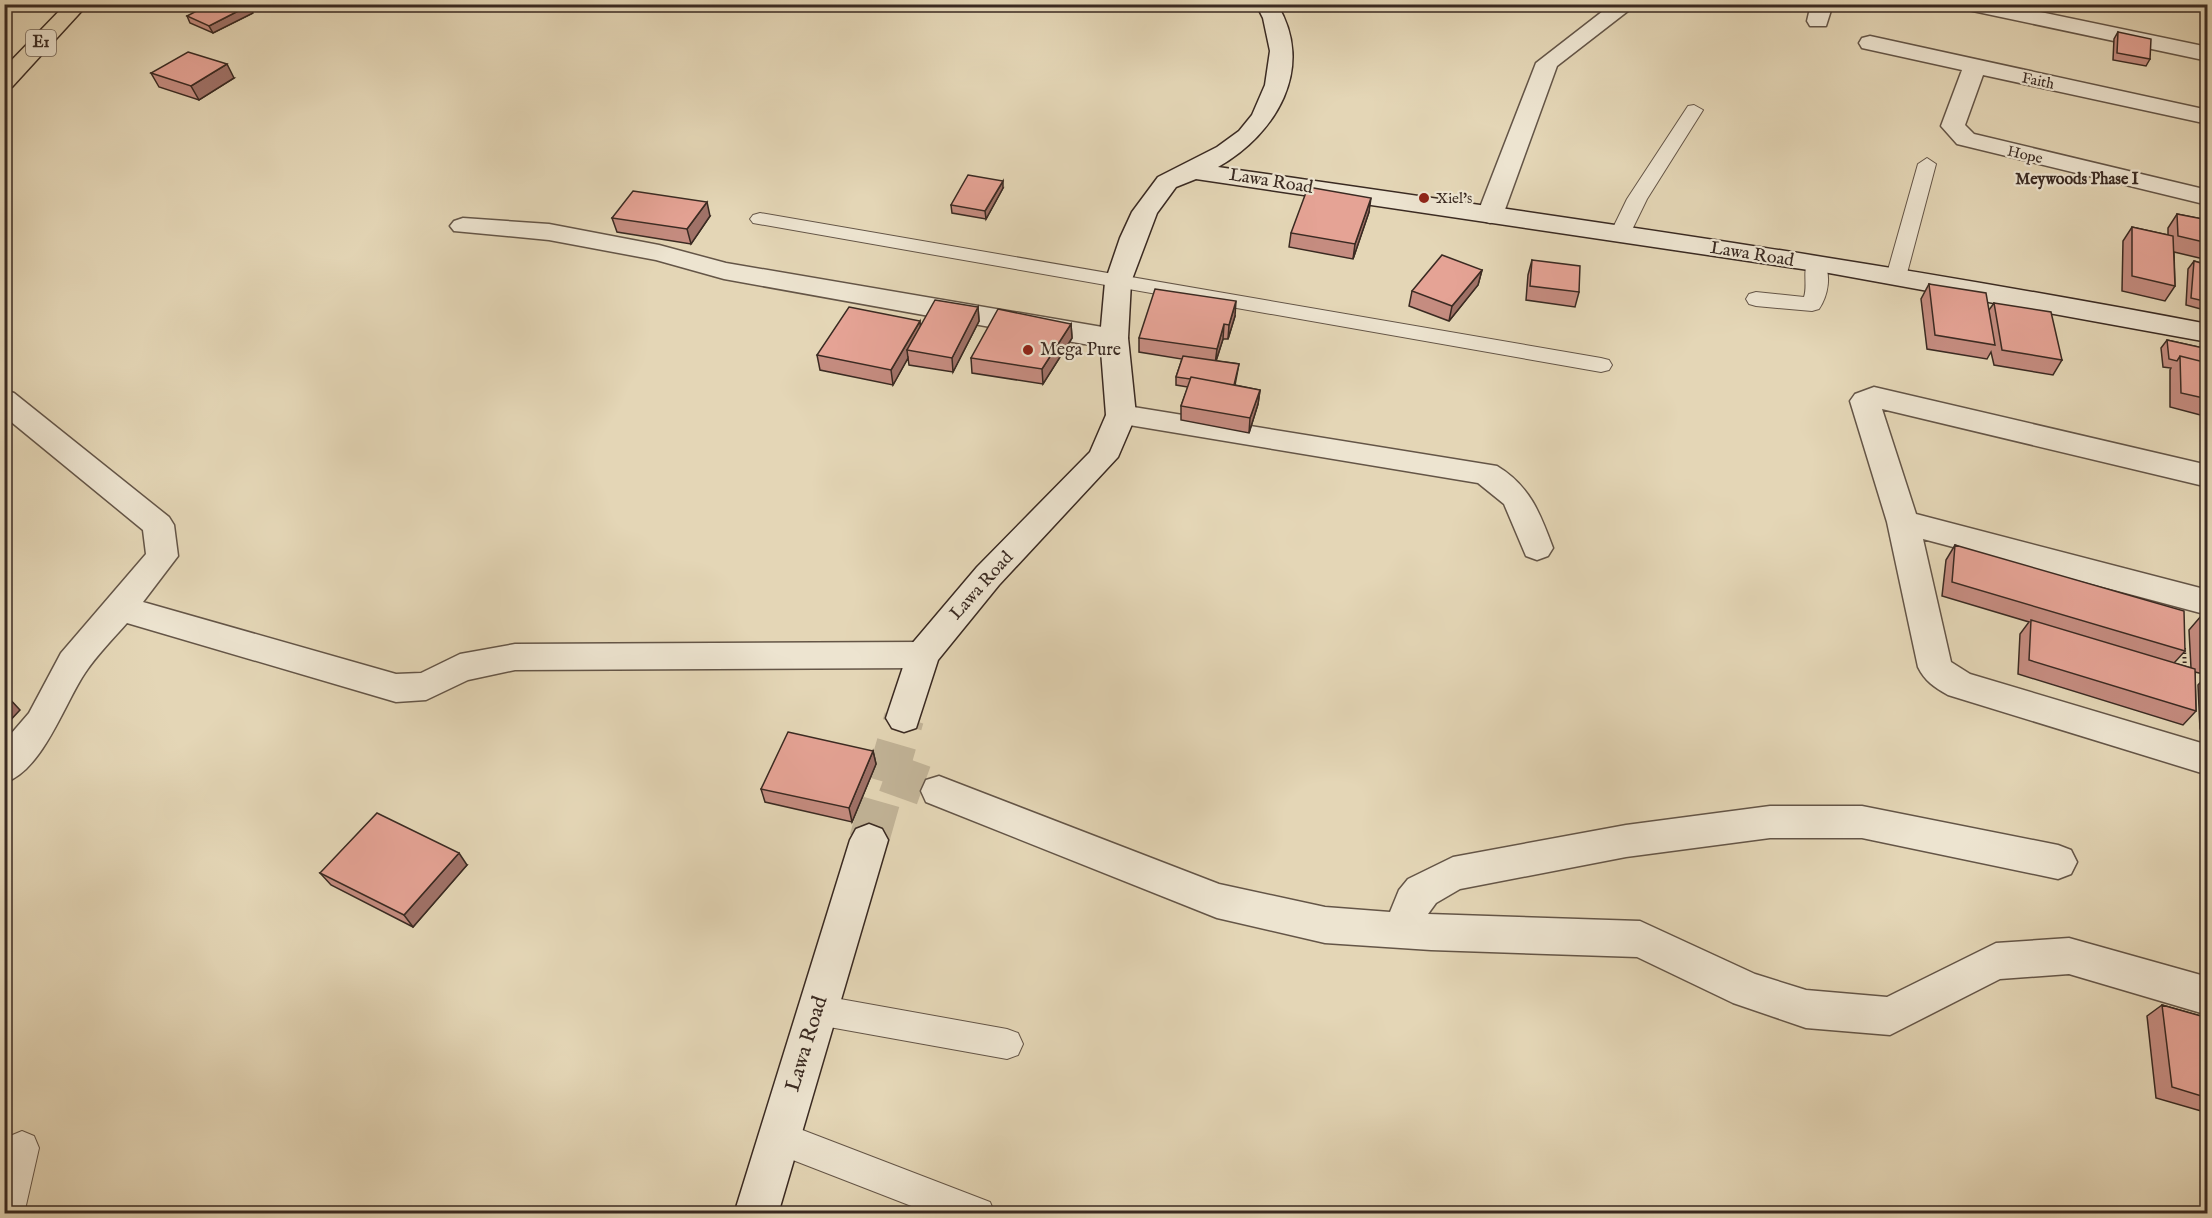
<svg xmlns="http://www.w3.org/2000/svg" width="2212" height="1218" font-family="'IM FELL English',serif">
  <style>
    .lines { fill: none; stroke-linecap: round; stroke-linejoin: round }
    .street-tunnel { stroke: #c2b498; stroke-width: 40; stroke-dasharray: 40 20; stroke-linecap: butt }
    .secondary-tunnel { stroke: #c2b498; stroke-width: 40; stroke-dasharray: 40 20; stroke-linecap: butt }
    .lane-casing { stroke: #645547; stroke-width: 2 }
    .street-casing { stroke: #645547; stroke-width: 3 }
    .secondary-casing { stroke: #3a2a22; stroke-width: 3 }
    .highway-casing { stroke: #3a2a22; stroke-width: 3 }
    .path { stroke: #3a2a22; stroke-width: 4; stroke-dasharray: 1.5 3; stroke-linecap: butt }
    .lane { fill: #ede4d0; fill-rule: evenodd }
    .street { fill: #ede4d0; fill-rule: evenodd }
    .secondary { fill: #ede4d0; fill-rule: evenodd }
    .highway { fill: #e4d6b6; fill-rule: evenodd }
    .wall { fill: #c58c80; stroke: #3a2a22; stroke-width: 1.5 }
    .shaded-wall { fill: #a07268; stroke: #3a2a22; stroke-width: 1.5 }
    .building { fill: #e5a395; stroke: #3a2a22; stroke-width: 1.5 }
    .poi-dot { fill: #8f2418; stroke: #ede4d0; stroke-width: 2 }
    .labels { text-anchor: middle; dominant-baseline: central; stroke-width: 4.5; stroke-linejoin: round; paint-order: stroke }
    .far-street-label { font-size: 15px; fill: #3a2a22; stroke: #ede4d0 }
    .far-poi-label { font-size: 15px; fill: #3a2a22; stroke: #ede4d0; text-anchor: start }
    .shield { fill: #ede4d0; stroke: #706256; stroke-width: 1.5 }
    .shield-label { font-size: 16px; font-weight: bold; fill: #3a2a22 }
    .far-neighbourhood-label { font-size: 16px; font-weight: bold; fill: #3a2a22; stroke: #ede4d0 }
    .street-label { font-size: 18px; fill: #3a2a22; stroke: #ede4d0 }
    .poi-label { font-size: 18px; fill: #3a2a22; stroke: #ede4d0; text-anchor: start }
    .near-street-label { font-size: 21px; fill: #3a2a22; stroke: #ede4d0 }
  </style>
  <rect width="100%" height="100%" fill="#e4d6b6"/>
  <filter id="stains"><feTurbulence type="fractalNoise" baseFrequency=".00333" numOctaves="4"/><feColorMatrix values="0 0 0 0 .2 0 0 0 0 .09 0 0 0 0 .02 0 0 0 .5 -.17"/></filter>
  <radialGradient id="worn" r=".72"><stop offset=".6" stop-color="#630" stop-opacity="0"/><stop offset="1" stop-color="#630" stop-opacity=".3"/></radialGradient>
  <g class="lines">
    <path class="street-tunnel" d="M 886,772 L 939,791"/>
    <path class="secondary-tunnel" d="M 869,840 L 904,718"/>
    <g class="lane-casing">
      <path id="lane" d="M 1694,105 L 1703,110 L 1647,199 L 1630,234 L 1627,238 L 1613,238 L 1610,234 L 1627,199 L 1688,106 Z
        M 1927,158 L 1936,164 L 1906,277 L 1903,282 L 1889,282 L 1886,277 L 1918,164 Z
        M 760,213 L 1601,358 L 1609,360 L 1612,365 L 1609,370 L 1601,372 L 753,223 L 750,219 L 753,215 Z
        M 1816,259 L 1823,261 C 1832,274 1828,296 1819,309 L 1812,311 L 1756,306 L 1749,304 L 1746,299 L 1749,294 L 1756,292 L 1804,297 C 1808,285 1802,270 1809,261 Z
        M 818,995 L 1007,1029 L 1018,1033 L 1023,1044 L 1018,1055 L 1007,1059 L 818,1025 L 807,1020 L 802,1010 L 807,1000 Z
        M 779,1121 L 990,1202 L 995,1214 L 932,1214 L 767,1150 L 762,1138 L 767,1126 Z
        M 22,1131 L 34,1136 L 39,1148 L 24,1214 L 4,1214 L 4,1151 L 10,1136 Z"/>
    </g>
    <g class="street-casing">
      <path id="street" d="M 1612,4 L 1637,4 L 1557,66 L 1503,215 L 1499,220 L 1490,223 L 1481,220 L 1477,215 L 1536,63 Z
        M 1811,4 L 1833,4 L 1826,26 L 1810,26 L 1807,21 Z
        M 1958,4 L 2002,4 L 2208,47 L 2208,61 L 1968,10 L 1960,9 Z
        M 1870,36 L 2208,110 L 2208,124 L 1983,75 L 1965,125 L 1974,134 L 2208,190 L 2208,205 L 1957,144 L 1941,126 L 1962,70 L 1862,48 L 1859,43 L 1862,38 Z
        M 463,218 L 549,224 L 659,245 L 726,263 L 1114,329 L 1124,332 L 1128,338 L 1124,344 L 1114,347 L 1084,344 L 724,279 L 656,260 L 549,240 L 454,231 L 450,226 L 454,221 Z
        M 1874,387 L 2208,465 L 2208,487 L 1882,409 L 1916,514 L 2208,590 L 2208,615 L 1923,539 L 1951,662 L 1970,674 L 2208,745 L 2208,775 L 1948,695 C 1934,687 1925,681 1918,667 L 1887,522 L 1850,401 L 1855,394 Z
        M 4,390 L 14,393 L 169,517 L 174,525 L 178,556 L 143,602 L 396,674 L 421,673 L 460,654 L 515,644 L 922,642 L 934,646 L 939,655 L 934,664 L 922,668 L 515,670 L 468,680 L 426,700 L 396,702 L 127,623 C 113,639 97,655 85,673 C 64,704 43,770 4,783 L 4,742 L 29,713 L 61,653 L 146,554 L 143,530 L 4,416 Z
        M 1121,405 L 1497,466 C 1530,486 1540,513 1553,548 L 1548,556 L 1537,560 L 1526,556 L 1504,504 L 1478,483 L 1111,422 L 1106,415 L 1111,408 Z
        M 939,776 L 1219,884 L 1325,907 L 1390,912 L 1399,890 L 1408,879 L 1453,857 L 1626,825 L 1770,806 L 1862,806 L 2058,845 L 2071,850 L 2077,862 L 2071,874 L 2058,879 L 1862,838 L 1770,838 L 1626,857 L 1460,889 L 1436,903 L 1428,914 L 1640,921 L 1755,974 L 1806,990 L 1887,997 L 1996,943 L 2069,938 L 2208,977 L 2208,1015 L 2069,974 L 2000,979 L 1890,1035 L 1806,1028 L 1733,1003 L 1637,957 L 1431,950 L 1325,943 L 1217,918 L 926,802 L 921,791 L 926,780 Z"/>
    </g>
    <g class="secondary-casing">
      <path id="secondary" d="M 1256,4 L 1277,4 C 1316,68 1276,134 1218,167 C 1549,215 1879,261 2208,324 L 2208,342 L 1829,273 L 1196,179 L 1176,187 L 1157,213 L 1131,282 L 1128,338 L 1136,415 L 1118,457 L 999,585 L 938,660 L 916,728 L 904,732 L 892,728 L 886,718 L 910,646 L 977,567 L 1090,452 L 1106,415 L 1100,338 L 1105,282 L 1120,238 L 1132,212 L 1158,177 L 1217,147 L 1239,131 L 1252,115 L 1265,85 L 1270,51 L 1263,18 Z
        M 869,824 L 882,829 L 888,840 L 778,1214 L 734,1214 L 850,840 L 856,829 Z"/>
    </g>
    <g class="highway-casing">
      <path id="highway" d="M 66,4 L 88,4 L 12,87 L 4,89 L 4,68 Z"/>
    </g>
    <path class="path" d="M 2184,648 L 2185,670"/>
    <use href="#lane" class="lane"/>
    <use href="#street" class="street"/>
    <use href="#secondary" class="secondary"/>
    <use href="#highway" class="highway"/>
  </g>
  <path class="wall" d="M 253,13 L 213,33 L 190,23 L 187,16 Z
    M 2118,32 L 2150,59 L 2146,66 L 2113,60 L 2114,39 Z
    M 151,73 L 234,78 L 199,100 L 159,87 Z
    M 1003,188 L 986,219 L 952,213 L 951,205 Z
    M 1369,212 L 1353,259 L 1289,247 L 1291,233 Z
    M 2177,214 L 2208,220 L 2208,260 L 2174,252 L 2175,286 L 2165,301 L 2122,291 L 2123,241 L 2132,227 L 2168,235 L 2168,228 Z
    M 710,216 L 691,244 L 617,232 L 612,218 Z
    M 1532,260 L 1579,292 L 1575,307 L 1526,300 L 1528,275 Z
    M 2194,261 L 2208,265 L 2208,311 L 2186,305 L 2188,269 Z
    M 1482,270 L 1478,285 L 1449,321 L 1409,306 L 1412,291 Z
    M 1929,284 L 1989,310 L 1994,303 L 2062,360 L 2053,375 L 1994,365 L 1991,352 L 1987,359 L 1927,349 L 1921,299 Z
    M 978,307 L 979,321 L 953,372 L 909,365 L 908,358 L 893,385 L 820,370 L 817,355 L 920,326 Z
    M 1235,316 L 1228,339 L 1223,339 L 1216,361 L 1239,364 L 1235,385 L 1260,390 L 1258,404 L 1249,433 L 1181,420 L 1181,406 L 1188,387 L 1176,385 L 1176,377 L 1182,359 L 1139,352 L 1139,338 Z
    M 1071,324 L 1072,338 L 1043,384 L 972,373 L 971,358 Z
    M 2167,340 L 2208,349 L 2208,417 L 2170,407 L 2170,370 L 2171,368 L 2163,367 L 2161,348 Z
    M 1955,545 L 2185,651 L 2174,663 L 2191,668 L 2189,630 L 2201,616 L 2208,618 L 2208,731 L 2200,729 L 2198,685 L 2207,675 L 2195,672 L 2196,711 L 2183,725 L 2018,674 L 2020,634 L 2029,622 L 1942,596 L 1946,560 Z
    M 873,751 L 876,764 L 852,822 L 765,802 L 761,789 Z
    M 467,865 L 413,927 L 331,885 L 320,873 Z
    M 2162,1005 L 2208,1018 L 2208,1113 L 2156,1098 L 2147,1016 Z"/>
  <path class="shaded-wall" d="M 250,5 L 253,13 L 213,33 L 209,26 Z
    M 227,64 L 234,78 L 199,100 L 191,86 Z
    M 1003,181 L 1003,188 L 986,219 L 985,211 Z
    M 1371,198 L 1369,212 L 1353,259 L 1355,244 Z
    M 707,202 L 710,216 L 691,244 L 687,229 Z
    M 1482,270 L 1478,285 L 1449,321 L 1452,306 Z
    M 1236,301 L 1235,316 L 1228,339 L 1229,325 Z
    M 978,307 L 979,321 L 953,372 L 952,358 Z
    M 920,321 L 921,335 L 907,350 L 908,358 L 893,385 L 891,370 Z
    M 1071,324 L 1072,338 L 1043,384 L 1042,369 Z
    M 1224,324 L 1223,339 L 1215,364 L 1217,349 Z
    M 1260,390 L 1258,404 L 1249,433 L 1250,418 Z
    M 7,696 L 20,710 L 4,727 L 4,699 Z
    M 873,751 L 876,764 L 852,822 L 849,808 Z
    M 459,853 L 467,865 L 413,927 L 404,915 Z"/>
  <path class="building" d="M 210,4 L 247,4 L 250,5 L 209,26 L 187,16 Z
    M 2118,32 L 2151,39 L 2150,59 L 2117,53 Z
    M 188,52 L 227,64 L 191,86 L 151,73 Z
    M 968,175 L 1003,181 L 985,211 L 951,205 Z
    M 1308,187 L 1371,198 L 1355,244 L 1291,233 Z
    M 633,191 L 707,202 L 687,229 L 612,218 Z
    M 2177,214 L 2208,220 L 2208,243 L 2178,236 Z
    M 2132,227 L 2173,236 L 2175,286 L 2132,276 Z
    M 1442,255 L 1482,270 L 1452,306 L 1412,291 Z
    M 1532,260 L 1580,266 L 1579,292 L 1530,286 Z
    M 2194,261 L 2208,265 L 2208,302 L 2191,298 Z
    M 1929,284 L 1986,293 L 1995,345 L 1935,335 Z
    M 1155,289 L 1236,301 L 1229,325 L 1224,324 L 1217,349 L 1139,338 Z
    M 935,300 L 978,307 L 952,358 L 907,350 Z
    M 1994,303 L 2051,312 L 2062,360 L 2002,350 Z
    M 849,307 L 920,321 L 891,370 L 817,355 Z
    M 998,309 L 1071,324 L 1042,369 L 971,358 Z
    M 2167,340 L 2208,349 L 2208,363 L 2180,356 L 2177,361 L 2169,359 Z
    M 1183,356 L 1239,364 L 1234,385 L 1191,377 L 1190,379 L 1176,377 Z
    M 2180,356 L 2208,363 L 2208,399 L 2181,393 Z
    M 1191,377 L 1260,390 L 1250,418 L 1181,406 Z
    M 1955,545 L 2184,611 L 2185,651 L 1952,582 Z
    M 2201,616 L 2208,618 L 2208,658 L 2204,657 Z
    M 2031,620 L 2195,669 L 2196,711 L 2029,660 Z
    M 788,732 L 873,751 L 849,808 L 761,789 Z
    M 377,813 L 459,853 L 404,915 L 320,873 Z
    M 2162,1005 L 2208,1018 L 2208,1098 L 2172,1087 Z"/>
  <g class="poi-dot">
    <circle cx="1424" cy="198" r="6"/>
    <circle cx="1028" cy="350" r="6"/>
  </g>
  <g class="labels">
    <g class="far-street-label">
      <text transform="translate(2038 81) rotate(12)">Faith</text>
      <text transform="translate(2025 155) rotate(13)">Hope</text>
    </g>
    <g class="far-poi-label">
      <text x="1436" y="198">Xiel's</text>
    </g>
    <rect class="shield" x="26" y="30" width="30" height="26" rx="4.5"/>
    <g class="shield-label">
      <text x="41" y="43">E1</text>
    </g>
    <g class="far-neighbourhood-label">
      <text x="2077" y="180">Meywoods Phase I</text>
    </g>
    <g class="street-label">
      <text transform="translate(1271 182) rotate(9)">Lawa Road</text>
      <text transform="translate(1752 255) rotate(9)">Lawa Road</text>
      <text transform="translate(982 586) rotate(-48)">Lawa Road</text>
    </g>
    <g class="poi-label">
      <text x="1040" y="350">Mega Pure</text>
    </g>
    <g class="near-street-label">
      <text transform="translate(807 1044) rotate(-73)">Lawa Road</text>
    </g>
  </g>
  <rect width="2212" height="1218" fill="none" stroke="#e4d6b6" stroke-width="24"/>
  <rect x="6" y="6" width="2200" height="1206" fill="none" stroke="#3a2a22" stroke-width="3"/>
  <rect x="12" y="12" width="2188" height="1194" fill="none" stroke="#3a2a22" stroke-width="1.5"/>
  <rect width="100%" height="100%" filter="url(#stains)"/>
  <rect width="100%" height="100%" fill="url(#worn)"/>
</svg>
